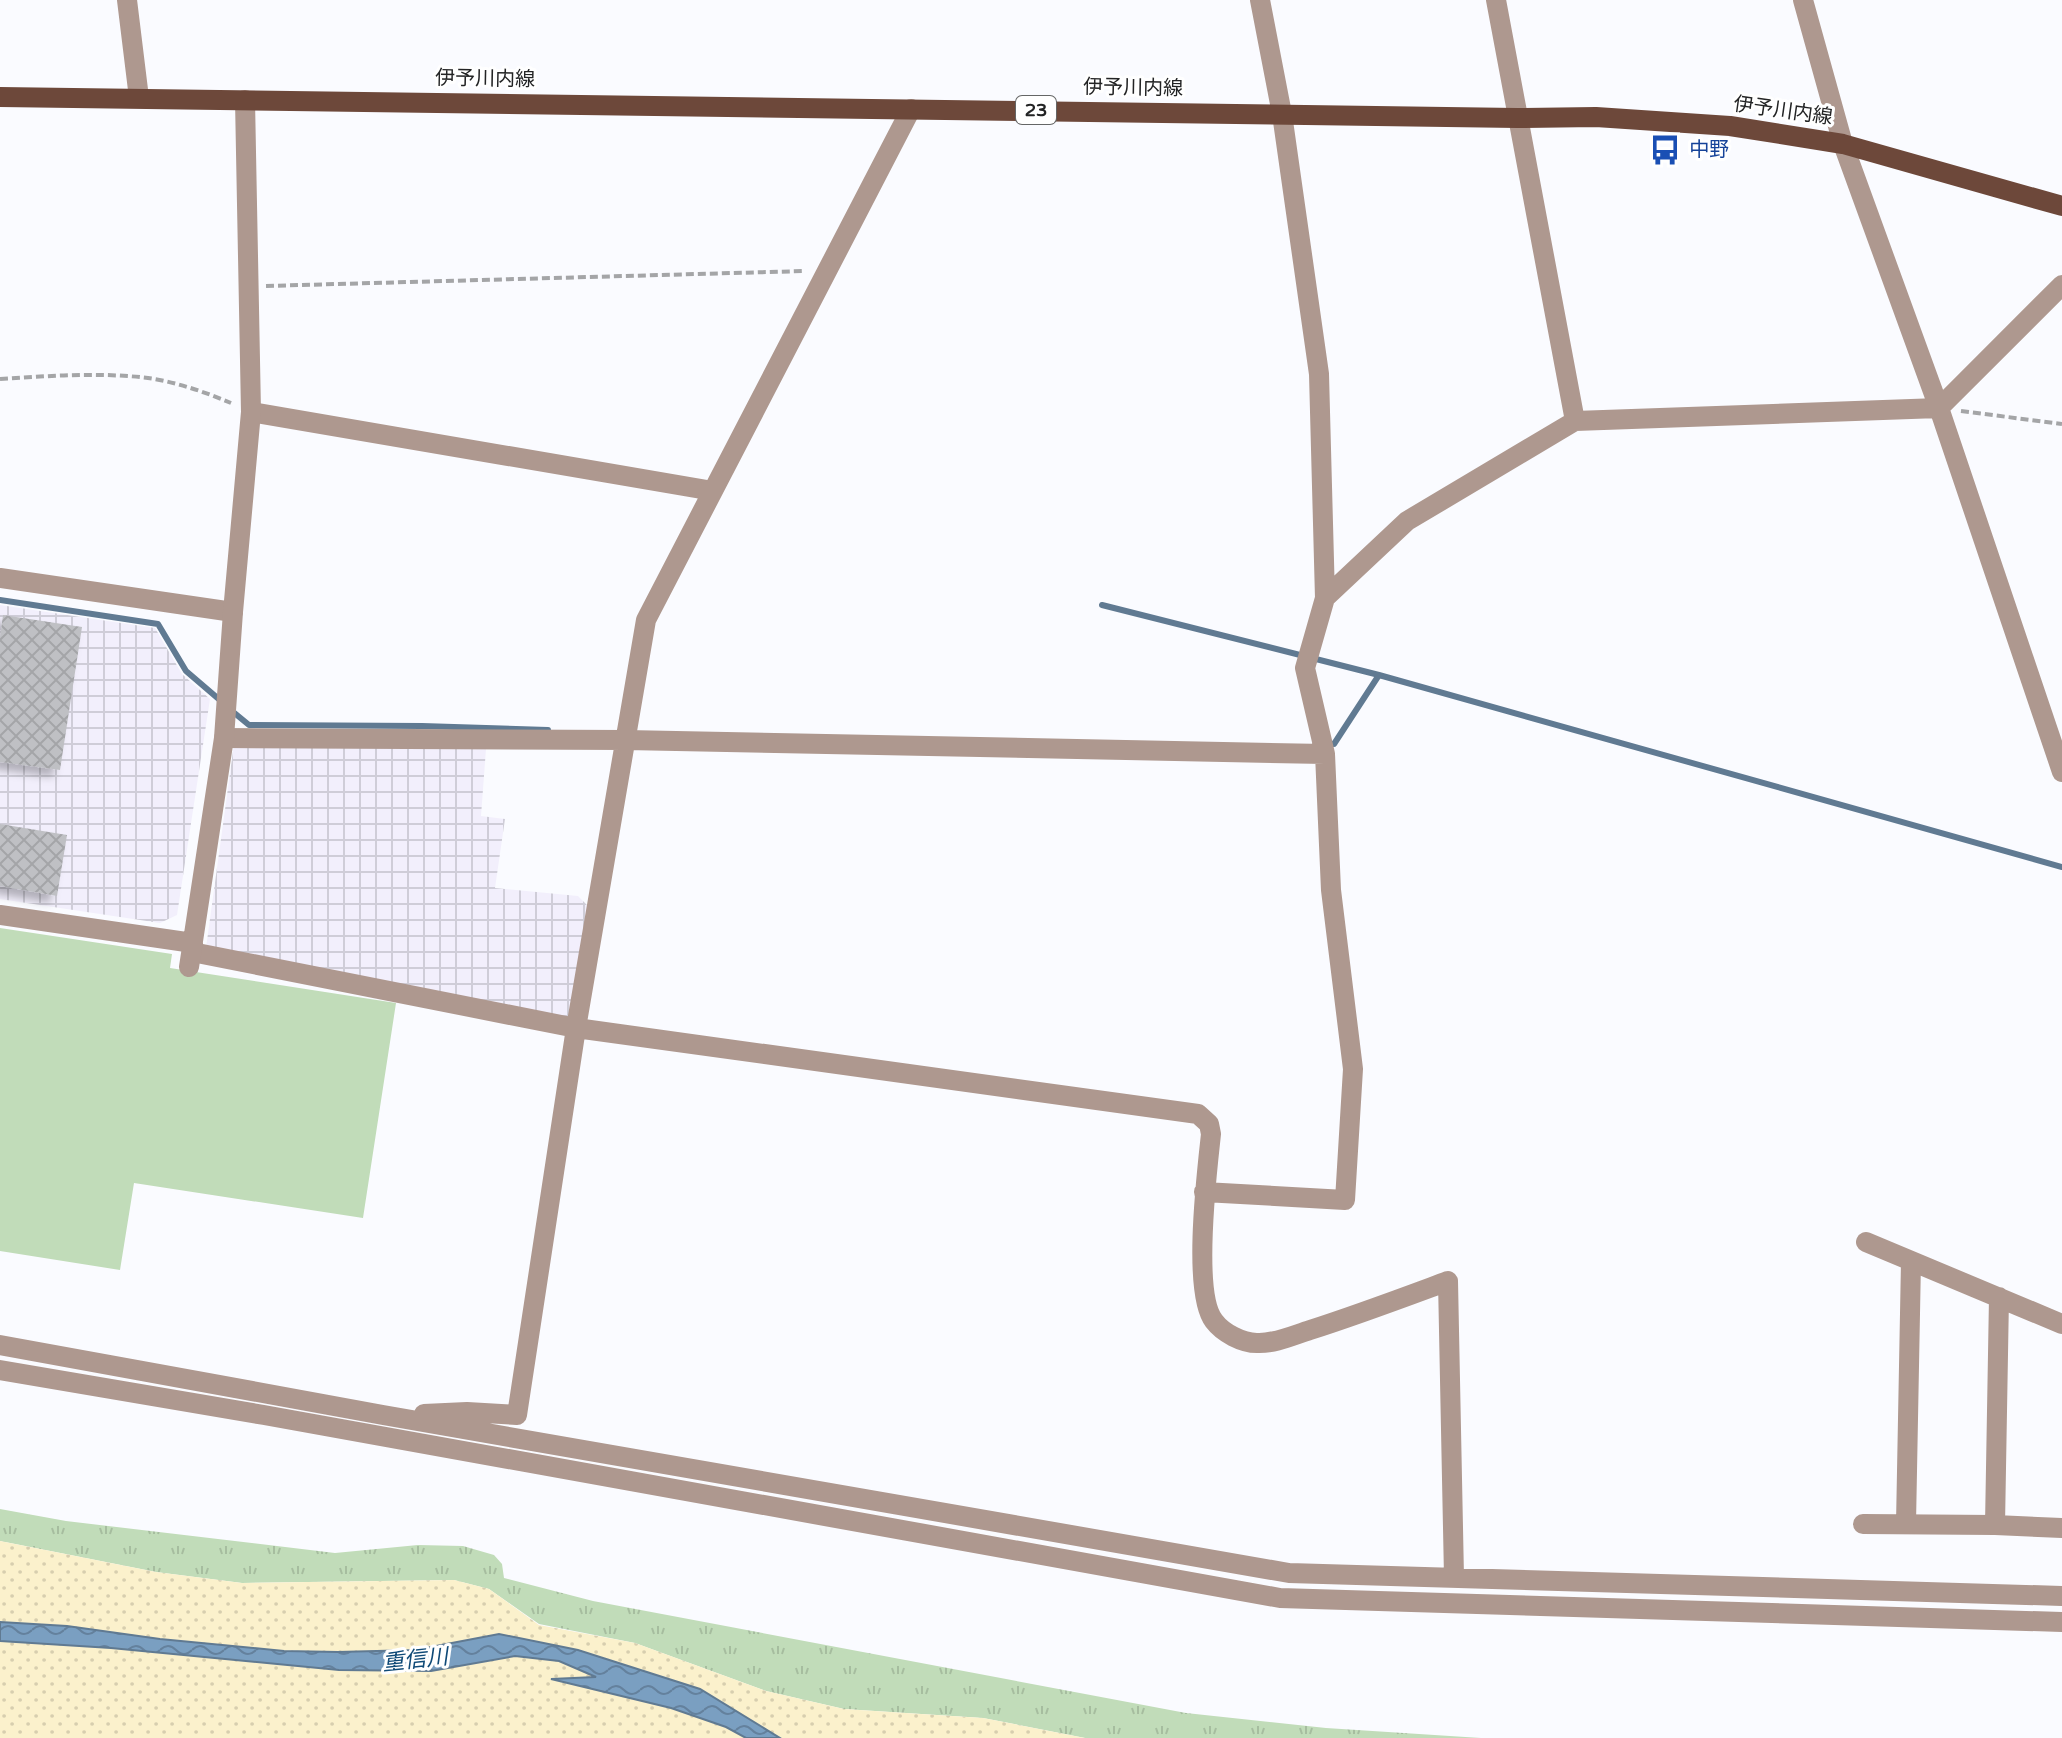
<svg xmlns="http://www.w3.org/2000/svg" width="2062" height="1738" font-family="'Varela Round','Noto Sans JP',sans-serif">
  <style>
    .industrial { fill: url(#industrial-grid) }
    .grass { fill: url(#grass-tufts) }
    .sand { fill: url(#sand-dots) }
    .pitch { fill: #c1dcb9 }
    .water { fill: url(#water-waves); stroke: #607a92; stroke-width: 2 }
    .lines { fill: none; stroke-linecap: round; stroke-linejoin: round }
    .stream { stroke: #607a92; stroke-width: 6 }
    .building { fill: url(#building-cross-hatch); filter: url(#shadow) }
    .path { stroke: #a4a5a7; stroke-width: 4; stroke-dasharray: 8 4; stroke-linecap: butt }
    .minor { stroke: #ae988f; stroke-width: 20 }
    .tertiary { stroke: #ae988f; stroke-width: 20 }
    .primary { stroke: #6d483a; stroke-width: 20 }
    .labels { text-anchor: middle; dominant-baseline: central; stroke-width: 6; stroke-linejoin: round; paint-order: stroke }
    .shield { fill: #fff; stroke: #656666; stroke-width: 2 }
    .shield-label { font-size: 18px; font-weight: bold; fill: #232425 }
    .street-label { font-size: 20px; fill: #232425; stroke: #fff }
    .transit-label { font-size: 20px; fill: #164399; stroke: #fff; text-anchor: start }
    .water-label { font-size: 22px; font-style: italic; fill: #0f4a77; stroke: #fff }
  </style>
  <defs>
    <pattern id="industrial-grid" width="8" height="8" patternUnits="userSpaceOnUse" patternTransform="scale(2)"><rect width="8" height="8" fill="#f2effc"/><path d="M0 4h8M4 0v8" fill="none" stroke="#cfcdd8"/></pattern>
    <pattern id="grass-tufts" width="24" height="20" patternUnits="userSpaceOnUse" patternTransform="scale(2)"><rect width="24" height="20" fill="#c1dcb9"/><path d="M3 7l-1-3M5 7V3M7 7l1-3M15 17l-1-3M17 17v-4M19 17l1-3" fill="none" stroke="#a6bd9f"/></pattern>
    <pattern id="sand-dots" width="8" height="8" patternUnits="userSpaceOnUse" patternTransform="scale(2)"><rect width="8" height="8" fill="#fbf1cc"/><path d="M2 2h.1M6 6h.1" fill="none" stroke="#d7ceaf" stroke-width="1.8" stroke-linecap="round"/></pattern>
    <pattern id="water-waves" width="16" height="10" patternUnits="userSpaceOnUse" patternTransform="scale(2)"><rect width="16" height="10" fill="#7a9fc1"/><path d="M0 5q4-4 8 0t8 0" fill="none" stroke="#64819d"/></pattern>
    <pattern id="building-cross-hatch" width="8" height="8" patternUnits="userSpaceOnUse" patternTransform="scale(2)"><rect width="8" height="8" fill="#bfc0c4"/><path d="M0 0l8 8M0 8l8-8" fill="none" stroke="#a4a5a8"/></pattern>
    <filter id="shadow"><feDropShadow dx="-7" dy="7" stdDeviation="4" flood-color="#0004"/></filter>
  </defs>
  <rect width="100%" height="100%" fill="#fafbff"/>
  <path class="industrial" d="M 0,605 L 155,628 L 182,674 L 210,699 L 177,915 L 160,923 L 0,899 Z
    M 234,744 L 486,749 L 481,816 L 505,819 L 495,888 L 578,896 L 589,907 L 572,1020 L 206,948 Z"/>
  <path class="grass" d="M 0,1509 L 66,1521 L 335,1553 L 418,1545 L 463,1546 L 494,1555 L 502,1564 L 504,1578 L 593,1601 L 1186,1713 L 1326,1728 L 1481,1738 L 1085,1738 L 983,1718 L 844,1709 L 766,1691 L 635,1643 L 539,1624 L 489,1589 L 454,1580 L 242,1583 L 156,1572 L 0,1541 Z"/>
  <path class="sand" d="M 0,1541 L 156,1572 L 242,1583 L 454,1580 L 489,1589 L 539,1625 L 635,1643 L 766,1691 L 844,1709 L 983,1718 L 1085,1738 L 0,1738 Z"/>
  <path class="pitch" d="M 0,928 L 172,954 L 170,968 L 396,1003 L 363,1218 L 134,1183 L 120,1270 L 0,1251 Z"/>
  <path class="water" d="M 0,1622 L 67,1626 L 160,1639 L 284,1651 L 338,1652 L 415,1650 L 499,1634 L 578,1650 L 700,1689 L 780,1738 L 746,1738 L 726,1727 L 671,1708 L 551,1679 L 596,1677 L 559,1661 L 515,1656 L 431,1671 L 339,1670 L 111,1648 L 0,1641 Z"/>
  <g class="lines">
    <path class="stream" d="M 0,600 L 158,624 L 186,671 L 221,701
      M 1102,605 L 1379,675
      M 232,711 L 249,725 L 422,726 L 548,730
      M 1327,744 L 1334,744 L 1379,675 L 2062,867"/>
  </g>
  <path class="building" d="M 3,615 L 82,627 L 60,770 L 0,762 L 0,637 Z
    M 0,824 L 67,835 L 57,896 L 0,886 Z"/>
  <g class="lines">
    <path class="path" d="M 266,286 L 805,271
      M 0,379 C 49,376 99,372 148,378 C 176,382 205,392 231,403
      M 1961,411 L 2062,424"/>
    <path class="minor" d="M 127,0 L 139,98
      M 1496,0 L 1575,421
      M 1803,0 L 1843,144 L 1939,408 L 2062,772
      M 251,412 L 713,491
      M 0,578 L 233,612
      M 1325,598 L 1407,521 L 1575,421 L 1939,408 L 2062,285
      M 224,738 L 626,740 L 1325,754
      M 192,952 L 576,1028 L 1198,1114 L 1209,1124 L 1211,1134 C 1207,1171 1192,1293 1214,1321 C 1223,1333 1242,1343 1257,1343 C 1274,1344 1294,1335 1310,1330 C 1357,1315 1402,1298 1448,1281 L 1454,1577
      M 1204,1192 L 1345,1200 L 1353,1069 L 1331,890 L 1325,754 L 1305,668 L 1325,598 L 1319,374 L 1282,114 L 1260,0
      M 1866,1242 L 2062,1324
      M 0,1345 L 383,1415 L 1289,1573 L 2062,1596
      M 0,1370 L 264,1415 L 1280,1598 L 2062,1622
      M 424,1414 L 467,1412 L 517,1415 L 576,1028 L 646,620 L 911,109
      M 1863,1524 L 1995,1525 L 2062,1528
      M 1906,1524 L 1911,1261
      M 1995,1525 L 1999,1297"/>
    <path class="tertiary" d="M 0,915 L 193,943
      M 189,967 L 224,738 L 233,612 L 251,412 L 245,100"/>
    <path class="primary" d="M 0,97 L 1517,118 L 1596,117 L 1730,126 L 1843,144 L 2062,206"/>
  </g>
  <defs>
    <g id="bus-bare" transform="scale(2.4)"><path d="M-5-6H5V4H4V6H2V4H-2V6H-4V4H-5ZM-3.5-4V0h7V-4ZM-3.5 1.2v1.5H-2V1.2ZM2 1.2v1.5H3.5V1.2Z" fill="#1a4fb4" stroke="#fff" stroke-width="2.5" paint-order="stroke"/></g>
  </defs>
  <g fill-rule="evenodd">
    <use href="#bus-bare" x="1665" y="150"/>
  </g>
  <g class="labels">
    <rect class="shield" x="1016" y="96" width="40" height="28" rx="6"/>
    <g class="shield-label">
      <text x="1036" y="110">23</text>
    </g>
    <g class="street-label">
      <text transform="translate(485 79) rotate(1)">伊予川内線</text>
      <text transform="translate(1133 88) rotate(1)">伊予川内線</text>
      <text transform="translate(1783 111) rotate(8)">伊予川内線</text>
    </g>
    <g class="transit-label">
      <text x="1689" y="150">中野</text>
    </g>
    <g class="water-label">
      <text transform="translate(415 1660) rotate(-6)">重信川</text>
    </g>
  </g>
</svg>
